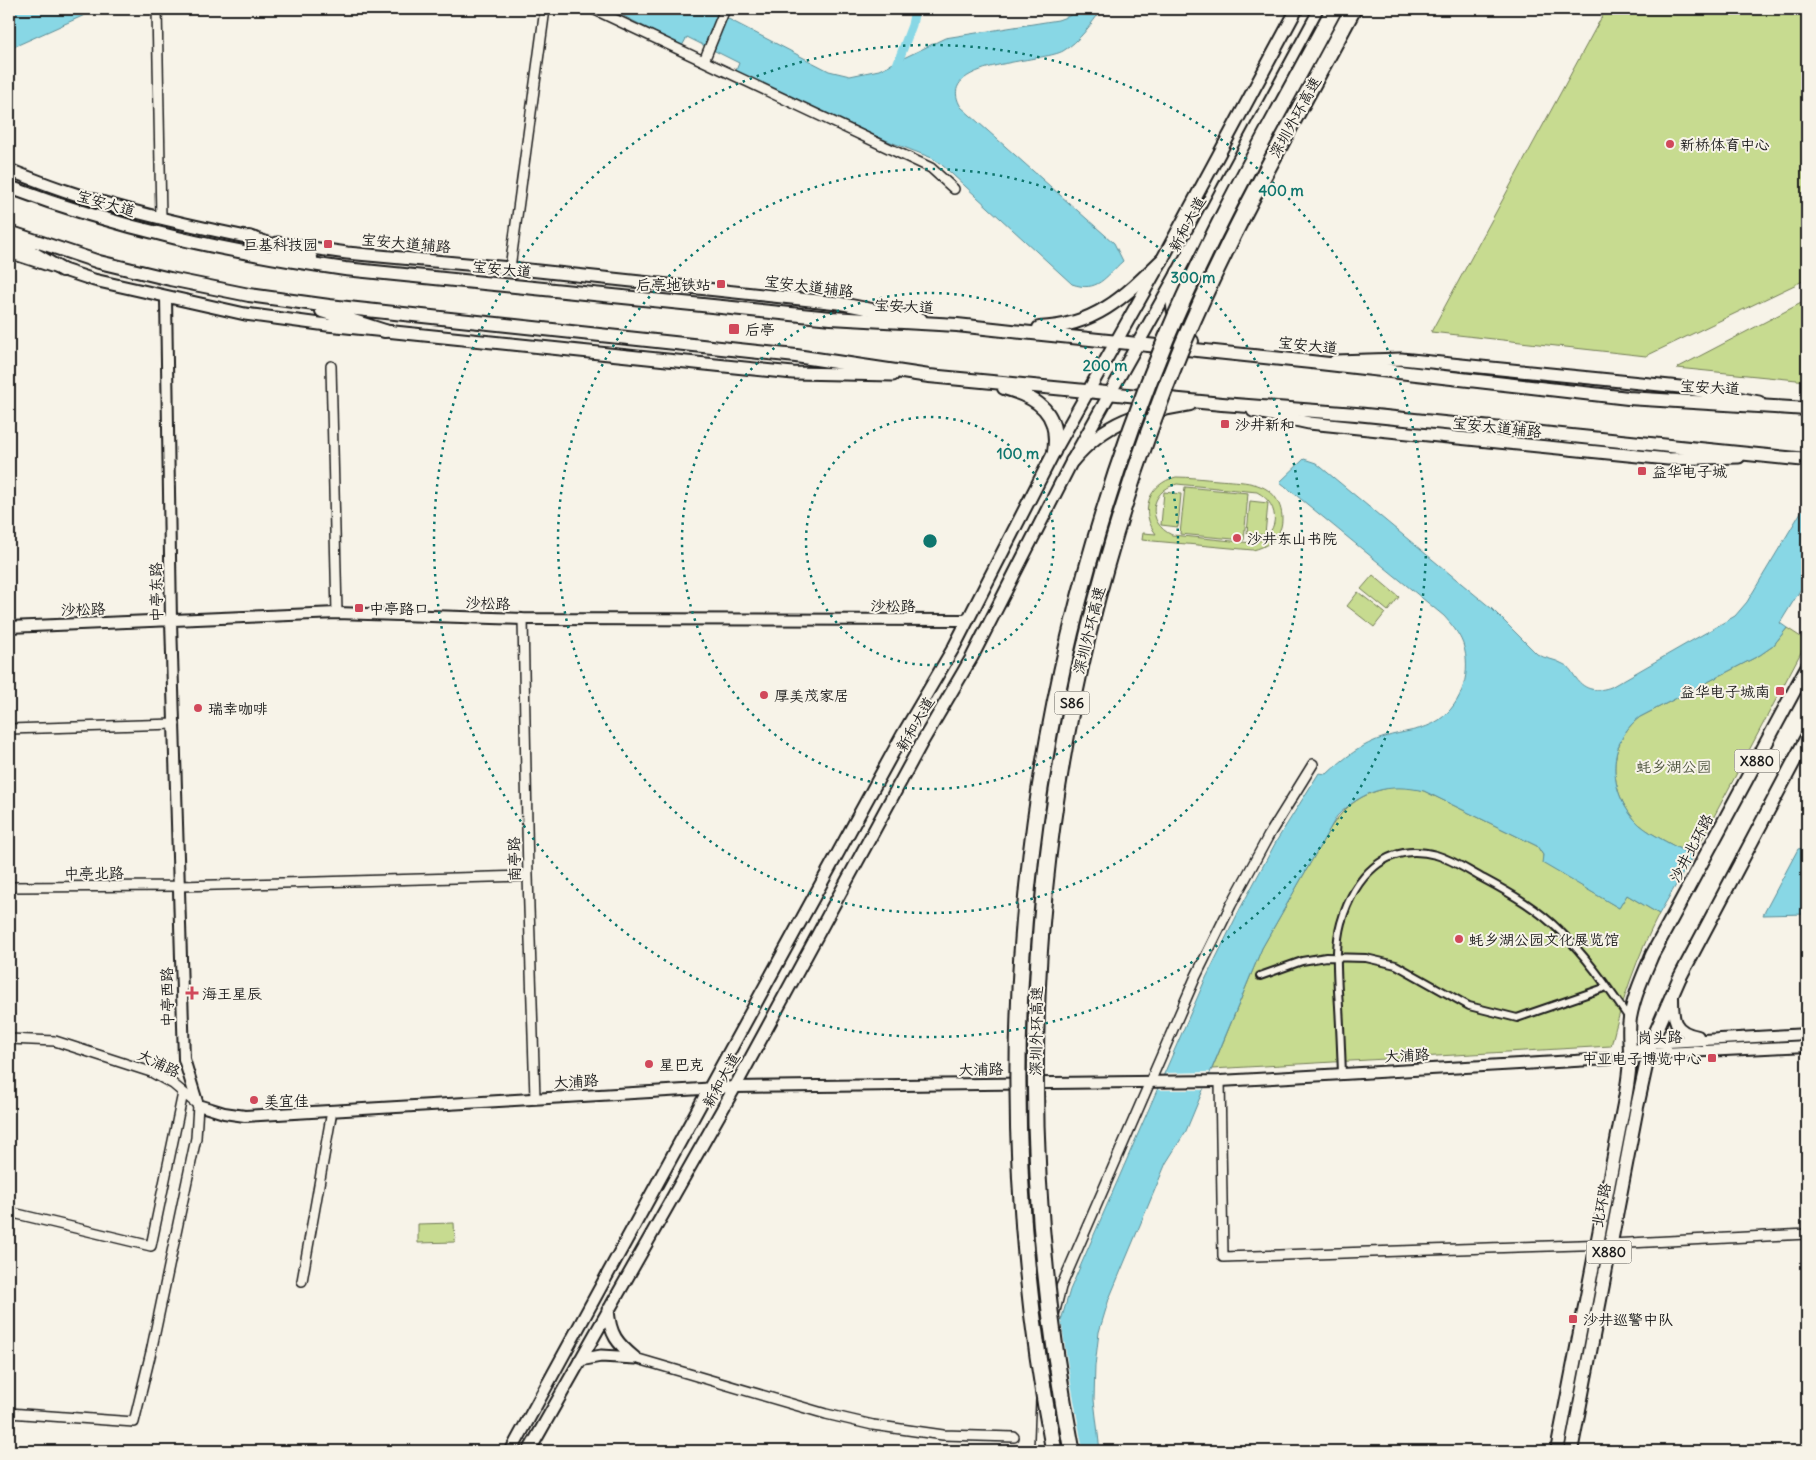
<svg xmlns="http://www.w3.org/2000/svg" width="1816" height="1460" font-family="Delius,'LXGW WenKai TC',sans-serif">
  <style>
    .green { fill: #c7db90; stroke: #727c56; fill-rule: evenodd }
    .water { fill: #88d7e5; stroke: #5d8c95 }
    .pier { fill: #f7f3e8 }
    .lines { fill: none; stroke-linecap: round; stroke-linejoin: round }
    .canal { stroke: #88d7e5; stroke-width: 9 }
    .pedestrian-casing { stroke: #1c1c1c; stroke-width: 10 }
    .minor-casing { stroke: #1c1c1c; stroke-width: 12 }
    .tertiary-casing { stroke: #1c1c1c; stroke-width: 14 }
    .secondary-casing { stroke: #1c1c1c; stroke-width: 15 }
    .primary-casing { stroke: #1c1c1c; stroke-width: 16 }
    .pedestrian { stroke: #f7f3e8; stroke-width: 6 }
    .minor { stroke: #f7f3e8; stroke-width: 9 }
    .tertiary { stroke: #f7f3e8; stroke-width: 10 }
    .secondary { stroke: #f7f3e8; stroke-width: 11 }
    .primary { stroke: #f7f3e8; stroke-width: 12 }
    .motorway-bridge-casing { stroke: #1c1c1c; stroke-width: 19; stroke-linecap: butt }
    .motorway-bridge { stroke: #f7f3e8; stroke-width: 15 }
    .ring { fill: none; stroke: #0f766e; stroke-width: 2.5; stroke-dasharray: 2.5 5 }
    .poi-dot { fill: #d1495b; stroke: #f7f3e8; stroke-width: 2 }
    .labels { text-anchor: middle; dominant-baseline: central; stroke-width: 4; stroke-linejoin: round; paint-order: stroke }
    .shield { fill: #f7f3e8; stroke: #5e5c59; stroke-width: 1 }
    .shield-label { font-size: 14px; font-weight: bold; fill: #1c1c1c }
    .street-label { font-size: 15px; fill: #1c1c1c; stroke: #f7f3e8 }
    .poi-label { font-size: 15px; fill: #1c1c1c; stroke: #f7f3e8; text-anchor: start }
    .park-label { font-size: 15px; fill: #4f553f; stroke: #f7f3e8 }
    .centre { fill: #0f766e; stroke: #f7f3e8; stroke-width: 2.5 }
    .ring-label { font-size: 15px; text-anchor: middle; font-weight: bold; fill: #0f766e; stroke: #f7f3e8; stroke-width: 4; stroke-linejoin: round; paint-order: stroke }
  </style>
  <rect width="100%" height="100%" fill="#f7f3e8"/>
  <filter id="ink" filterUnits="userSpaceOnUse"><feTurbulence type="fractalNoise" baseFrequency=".02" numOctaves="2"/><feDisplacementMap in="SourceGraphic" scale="10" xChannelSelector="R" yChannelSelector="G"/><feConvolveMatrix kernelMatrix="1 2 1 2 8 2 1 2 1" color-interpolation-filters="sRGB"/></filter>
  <g filter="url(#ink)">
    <path class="green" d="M 1606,9 L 1807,9 L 1807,279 L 1646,356 L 1431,332 Z
      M 1807,300 L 1807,381 L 1677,368 Z
      M 1176,477 C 1190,477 1204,479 1218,480 C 1240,482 1269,480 1279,504 C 1282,511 1283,519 1281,527 C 1277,540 1266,547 1253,550 L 1142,540 L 1143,533 L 1156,534 C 1139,512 1148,484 1176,477 ZM 1177,484 L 1257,492 C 1282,505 1280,537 1252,543 L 1172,535 C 1146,523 1149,491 1177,484 Z
      M 1185,487 L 1248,493 L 1244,540 L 1180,534 Z
      M 1164,492 L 1181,494 L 1178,527 L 1161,525 Z
      M 1250,501 L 1268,503 L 1265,535 L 1247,533 Z
      M 1373,575 L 1399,597 L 1388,611 L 1361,589 Z
      M 1358,592 L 1385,613 L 1374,627 L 1347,606 Z
      M 1787,628 L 1807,641 L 1693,856 C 1677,847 1653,836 1640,825 C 1608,796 1605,743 1640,717 L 1760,655 L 1773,646 Z
      M 1393,787 L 1409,787 L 1424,791 L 1537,846 L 1543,855 L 1543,863 L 1619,908 L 1627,895 L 1659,914 C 1637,957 1622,1000 1611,1046 L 1212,1069 L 1262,948 L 1329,830 C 1346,804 1362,793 1393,787 Z
      M 454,1223 L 455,1242 L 418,1243 L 418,1224 Z"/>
    <path class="water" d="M 9,9 L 98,9 L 9,49 Z
      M 610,9 L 709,9 L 829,71 L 850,76 L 879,70 L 945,38 L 1058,20 L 1069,16 L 1081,9 L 1102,9 C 1091,24 1080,41 1063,51 C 1041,63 933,61 961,107 L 1114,243 L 1123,261 C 1105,277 1098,293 1072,284 L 941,164 L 932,158 L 813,112 L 735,73 L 739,63 L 687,37 L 682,46 Z
      M 1304,459 L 1316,463 L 1491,608 L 1537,654 C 1545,659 1555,659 1563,664 C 1570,667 1572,673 1576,678 C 1585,691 1598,692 1611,687 L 1735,616 L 1747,602 L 1807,502 L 1807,579 L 1780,623 L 1787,628 L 1773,646 L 1760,655 L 1640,717 C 1605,743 1608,796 1640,825 C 1653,836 1677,847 1693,856 L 1659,914 L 1627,895 L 1619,908 L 1542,863 L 1543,855 L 1537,846 L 1424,791 C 1388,783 1364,790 1337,816 L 1262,948 L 1186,1131 L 1166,1163 L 1109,1299 L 1099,1332 L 1095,1366 L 1094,1400 L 1100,1451 L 1044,1451 L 1057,1334 L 1070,1290 L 1205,980 L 1240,909 L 1277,840 L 1319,773 L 1327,774 C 1344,758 1362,744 1385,737 C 1403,731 1423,731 1439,720 C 1463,703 1472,671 1463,644 C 1459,633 1451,624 1444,616 L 1280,482 Z
      M 1807,847 L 1807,914 L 1763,915 L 1798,849 Z"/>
    <path class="pier" d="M 1210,1072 L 1203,1090 L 1158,1090 L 1166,1073 Z
      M 1060,1313 L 1068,1366 L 1083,1451 L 1043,1451 L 1046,1379 Z"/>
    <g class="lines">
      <path class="canal" d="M 895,70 L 912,25 L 915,9"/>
      <g class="pedestrian-casing">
        <path id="pedestrian" d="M 1260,976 L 1302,961 L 1326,957 L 1366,958 L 1396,965 L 1469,1006 L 1517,1018 L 1607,987
          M 1342,1074 C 1341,1046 1340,1019 1338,991 C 1337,969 1335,945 1341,923 C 1354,878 1385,841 1436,855 C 1453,860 1469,871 1484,879 C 1512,894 1538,909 1561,932 C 1588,958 1608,988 1629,1018"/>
      </g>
      <g class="minor-casing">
        <path id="minor" d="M 157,9 L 161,218
          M 593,9 L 931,168 L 954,189
          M 704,61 L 725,9
          M 510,268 L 545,9
          M 331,366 L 337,613
          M 523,619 L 528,876 L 535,1098
          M 9,729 L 175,724
          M 9,887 L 180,886 L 528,876
          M 9,1039 L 55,1041 L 151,1072 L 173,1084 L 198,1105 L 196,1138 L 151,1352 L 134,1422 L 9,1413
          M 1220,1081 L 1223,1257 L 1610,1244 L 1807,1234
          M 9,1212 L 151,1246 L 183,1093
          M 302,1281 L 332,1111
          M 1054,1315 L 1061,1287 L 1196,976 L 1231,905 L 1269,835 L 1313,764
          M 635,1358 L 826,1414 L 873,1425 L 943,1435 L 1014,1437
          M 1044,1364 L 1050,1332
          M 1039,1451 L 1041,1399"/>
      </g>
      <g class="tertiary-casing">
        <path id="tertiary" d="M 166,298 L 171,621 L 184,1059 L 198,1105 L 224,1113 L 245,1116 L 735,1087 L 1220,1081 L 1609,1059
          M 9,627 L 337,613 L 523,619 L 968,620
          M 1673,995 C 1673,1018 1672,1031 1698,1036
          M 1630,1053 L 1651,1043 L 1807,1034
          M 1644,1054 L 1807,1046"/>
      </g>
      <g class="secondary-casing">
        <path id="secondary" d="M 9,170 C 28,177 47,185 66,191 C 128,212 192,226 256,239
          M 277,243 L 347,253 L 510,268 L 838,303 L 921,319
          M 9,252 L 94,280 L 245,314 L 327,325 L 793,373 L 893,375
          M 1335,361 L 1401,359 L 1680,387 L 1759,402
          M 1253,411 L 1309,423 L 1668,459 L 1739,457
          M 608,1310 C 610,1335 617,1343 635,1358
          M 580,1360 L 601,1356 L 635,1358
          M 511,1451 L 903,734 L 954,647 L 1054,452 L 1162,260 L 1297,9
          M 529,1451 L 735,1087 L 921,744 L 972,657 L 1072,461 L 1178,272 L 1320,9"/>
      </g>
      <g class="primary-casing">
        <path id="primary" d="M 9,187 C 120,229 228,252 345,269 L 831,318 L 957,325 L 1003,330 L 1311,362 L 1628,398 L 1807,409
          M 9,232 L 99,262 L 170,279 L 249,295 L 329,306 L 796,356 L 929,376 L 1222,404 L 1356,414 L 1807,460
          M 249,237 L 311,258
          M 9,239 L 62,270
          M 1178,272 C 1168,297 1171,323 1192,341
          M 322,311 L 385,331
          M 1039,328 C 1095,326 1124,297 1162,260
          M 1004,388 C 1039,398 1060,413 1054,452
          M 1072,461 C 1107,420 1138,413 1190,404
          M 1557,1451 L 1624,1104 C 1627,1088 1630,1071 1630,1054 C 1630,1042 1628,1030 1630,1018 C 1634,996 1643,976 1652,955 L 1807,667
          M 1571,1451 L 1637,1107 L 1651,1043 L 1679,979 L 1807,737"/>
      </g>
      <use href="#pedestrian" class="pedestrian"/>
      <use href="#minor" class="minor"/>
      <use href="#tertiary" class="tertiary"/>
      <use href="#secondary" class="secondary"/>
      <use href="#primary" class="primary"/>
      <g class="motorway-bridge-casing">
        <path id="motorway-bridge" d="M 1054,1451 C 981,1073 1019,695 1166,339 C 1214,224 1276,118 1334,9
          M 1072,1451 C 999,1072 1035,703 1182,346 C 1231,229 1294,120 1353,9"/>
      </g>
      <use href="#motorway-bridge" class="motorway-bridge"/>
    </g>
  </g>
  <g class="ring">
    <circle cx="930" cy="541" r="124"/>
    <circle cx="930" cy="541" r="248"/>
    <circle cx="930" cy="541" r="372"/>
    <circle cx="930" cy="541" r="496"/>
  </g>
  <g class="poi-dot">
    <circle cx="1670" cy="144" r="5"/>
    <rect x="323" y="239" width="10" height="10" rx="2.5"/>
    <rect x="716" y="279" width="10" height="10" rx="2.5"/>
    <rect x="728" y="323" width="12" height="12" rx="2.5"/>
    <rect x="1220" y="419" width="10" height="10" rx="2.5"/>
    <rect x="1637" y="466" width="10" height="10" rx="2.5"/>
    <circle cx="1237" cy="538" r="5"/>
    <rect x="354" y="603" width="10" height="10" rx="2.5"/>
    <rect x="1775" y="686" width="10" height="10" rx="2.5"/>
    <circle cx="764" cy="695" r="5"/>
    <circle cx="198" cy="708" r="5"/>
    <circle cx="1459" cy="939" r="5"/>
    <path d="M189.5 985.5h5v5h5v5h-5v5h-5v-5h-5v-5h5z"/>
    <rect x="1707" y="1053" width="10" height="10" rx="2.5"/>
    <circle cx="649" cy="1064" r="5"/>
    <circle cx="254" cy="1100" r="5"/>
    <rect x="1568" y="1314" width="10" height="10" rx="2.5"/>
  </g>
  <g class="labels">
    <g class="shield">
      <rect x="1054.5" y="691.5" width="35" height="23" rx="4"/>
      <rect x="1734.5" y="749.5" width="45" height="23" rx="4"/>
      <rect x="1586.5" y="1240.5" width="45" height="23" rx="4"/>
    </g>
    <g class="shield-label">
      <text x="1072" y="703">S86</text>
      <text x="1757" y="761">X880</text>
      <text x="1609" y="1252">X880</text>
    </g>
    <g class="street-label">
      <text transform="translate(1295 117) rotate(-61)">深圳外环高速</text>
      <text transform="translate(106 203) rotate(16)">宝安大道</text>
      <text transform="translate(1187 224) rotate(-62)">新和大道</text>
      <text transform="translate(406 243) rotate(5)">宝安大道辅路</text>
      <text transform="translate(502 269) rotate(6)">宝安大道</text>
      <text transform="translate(809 286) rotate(7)">宝安大道辅路</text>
      <text transform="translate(904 306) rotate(3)">宝安大道</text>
      <text transform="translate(1308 345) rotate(6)">宝安大道</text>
      <text transform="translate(1710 387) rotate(3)">宝安大道</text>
      <text transform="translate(1497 427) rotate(6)">宝安大道辅路</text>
      <text transform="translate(156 592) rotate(-91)">中亭东路</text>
      <text transform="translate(488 603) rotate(2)">沙松路</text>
      <text x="893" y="605">沙松路</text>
      <text transform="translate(83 609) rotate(-2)">沙松路</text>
      <text transform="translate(1089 630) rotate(-76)">深圳外环高速</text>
      <text transform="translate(915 724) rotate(-60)">新和大道</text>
      <text transform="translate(1691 848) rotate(-62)">沙井北环路</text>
      <text transform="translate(514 859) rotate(-91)">南亭路</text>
      <text transform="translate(94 873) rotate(-1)">中亭北路</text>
      <text transform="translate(167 997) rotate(-91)">中亭西路</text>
      <text transform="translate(1036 1031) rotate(-89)">深圳外环高速</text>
      <text transform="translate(1660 1037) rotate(-1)">岗头路</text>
      <text transform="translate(1407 1055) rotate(-3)">大浦路</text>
      <text transform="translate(159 1063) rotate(25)">大浦路</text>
      <text transform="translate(981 1069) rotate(-1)">大浦路</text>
      <text transform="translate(721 1080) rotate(-61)">新和大道</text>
      <text transform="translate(576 1081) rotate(-3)">大浦路</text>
      <text transform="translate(1601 1205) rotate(-79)">北环路</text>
    </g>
    <g class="poi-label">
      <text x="1680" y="144">新桥体育中心</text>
      <text x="318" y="244" text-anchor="end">巨基科技园</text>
      <text x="711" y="284" text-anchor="end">后亭地铁站</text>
      <text x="745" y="329">后亭</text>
      <text x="1235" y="424">沙井新和</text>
      <text x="1652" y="471">益华电子城</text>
      <text x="1247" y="538">沙井东山书院</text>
      <text x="369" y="608">中亭路口</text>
      <text x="1770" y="691" text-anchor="end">益华电子城南</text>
      <text x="774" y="695">厚美茂家居</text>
      <text x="208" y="708">瑞幸咖啡</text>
      <text x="1469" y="939">蚝乡湖公园文化展览馆</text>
      <text x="202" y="993">海王星辰</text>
      <text x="1702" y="1058" text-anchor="end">中亚电子博览中心</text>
      <text x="659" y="1064">星巴克</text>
      <text x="264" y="1100">美宜佳</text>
      <text x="1583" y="1319">沙井巡警中队</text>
    </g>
    <g class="park-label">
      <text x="1674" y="766">蚝乡湖公园</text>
    </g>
  </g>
  <circle cx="930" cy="541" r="8" class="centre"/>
  <g class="ring-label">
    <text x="1281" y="196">400 m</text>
    <text x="1193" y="283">300 m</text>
    <text x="1105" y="371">200 m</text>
    <text x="1018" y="459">100 m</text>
  </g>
  <rect width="1816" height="1460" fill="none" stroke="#f7f3e8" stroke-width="30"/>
  <rect x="15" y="15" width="1786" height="1430" fill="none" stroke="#1c1c1c" stroke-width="2" filter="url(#ink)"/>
</svg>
